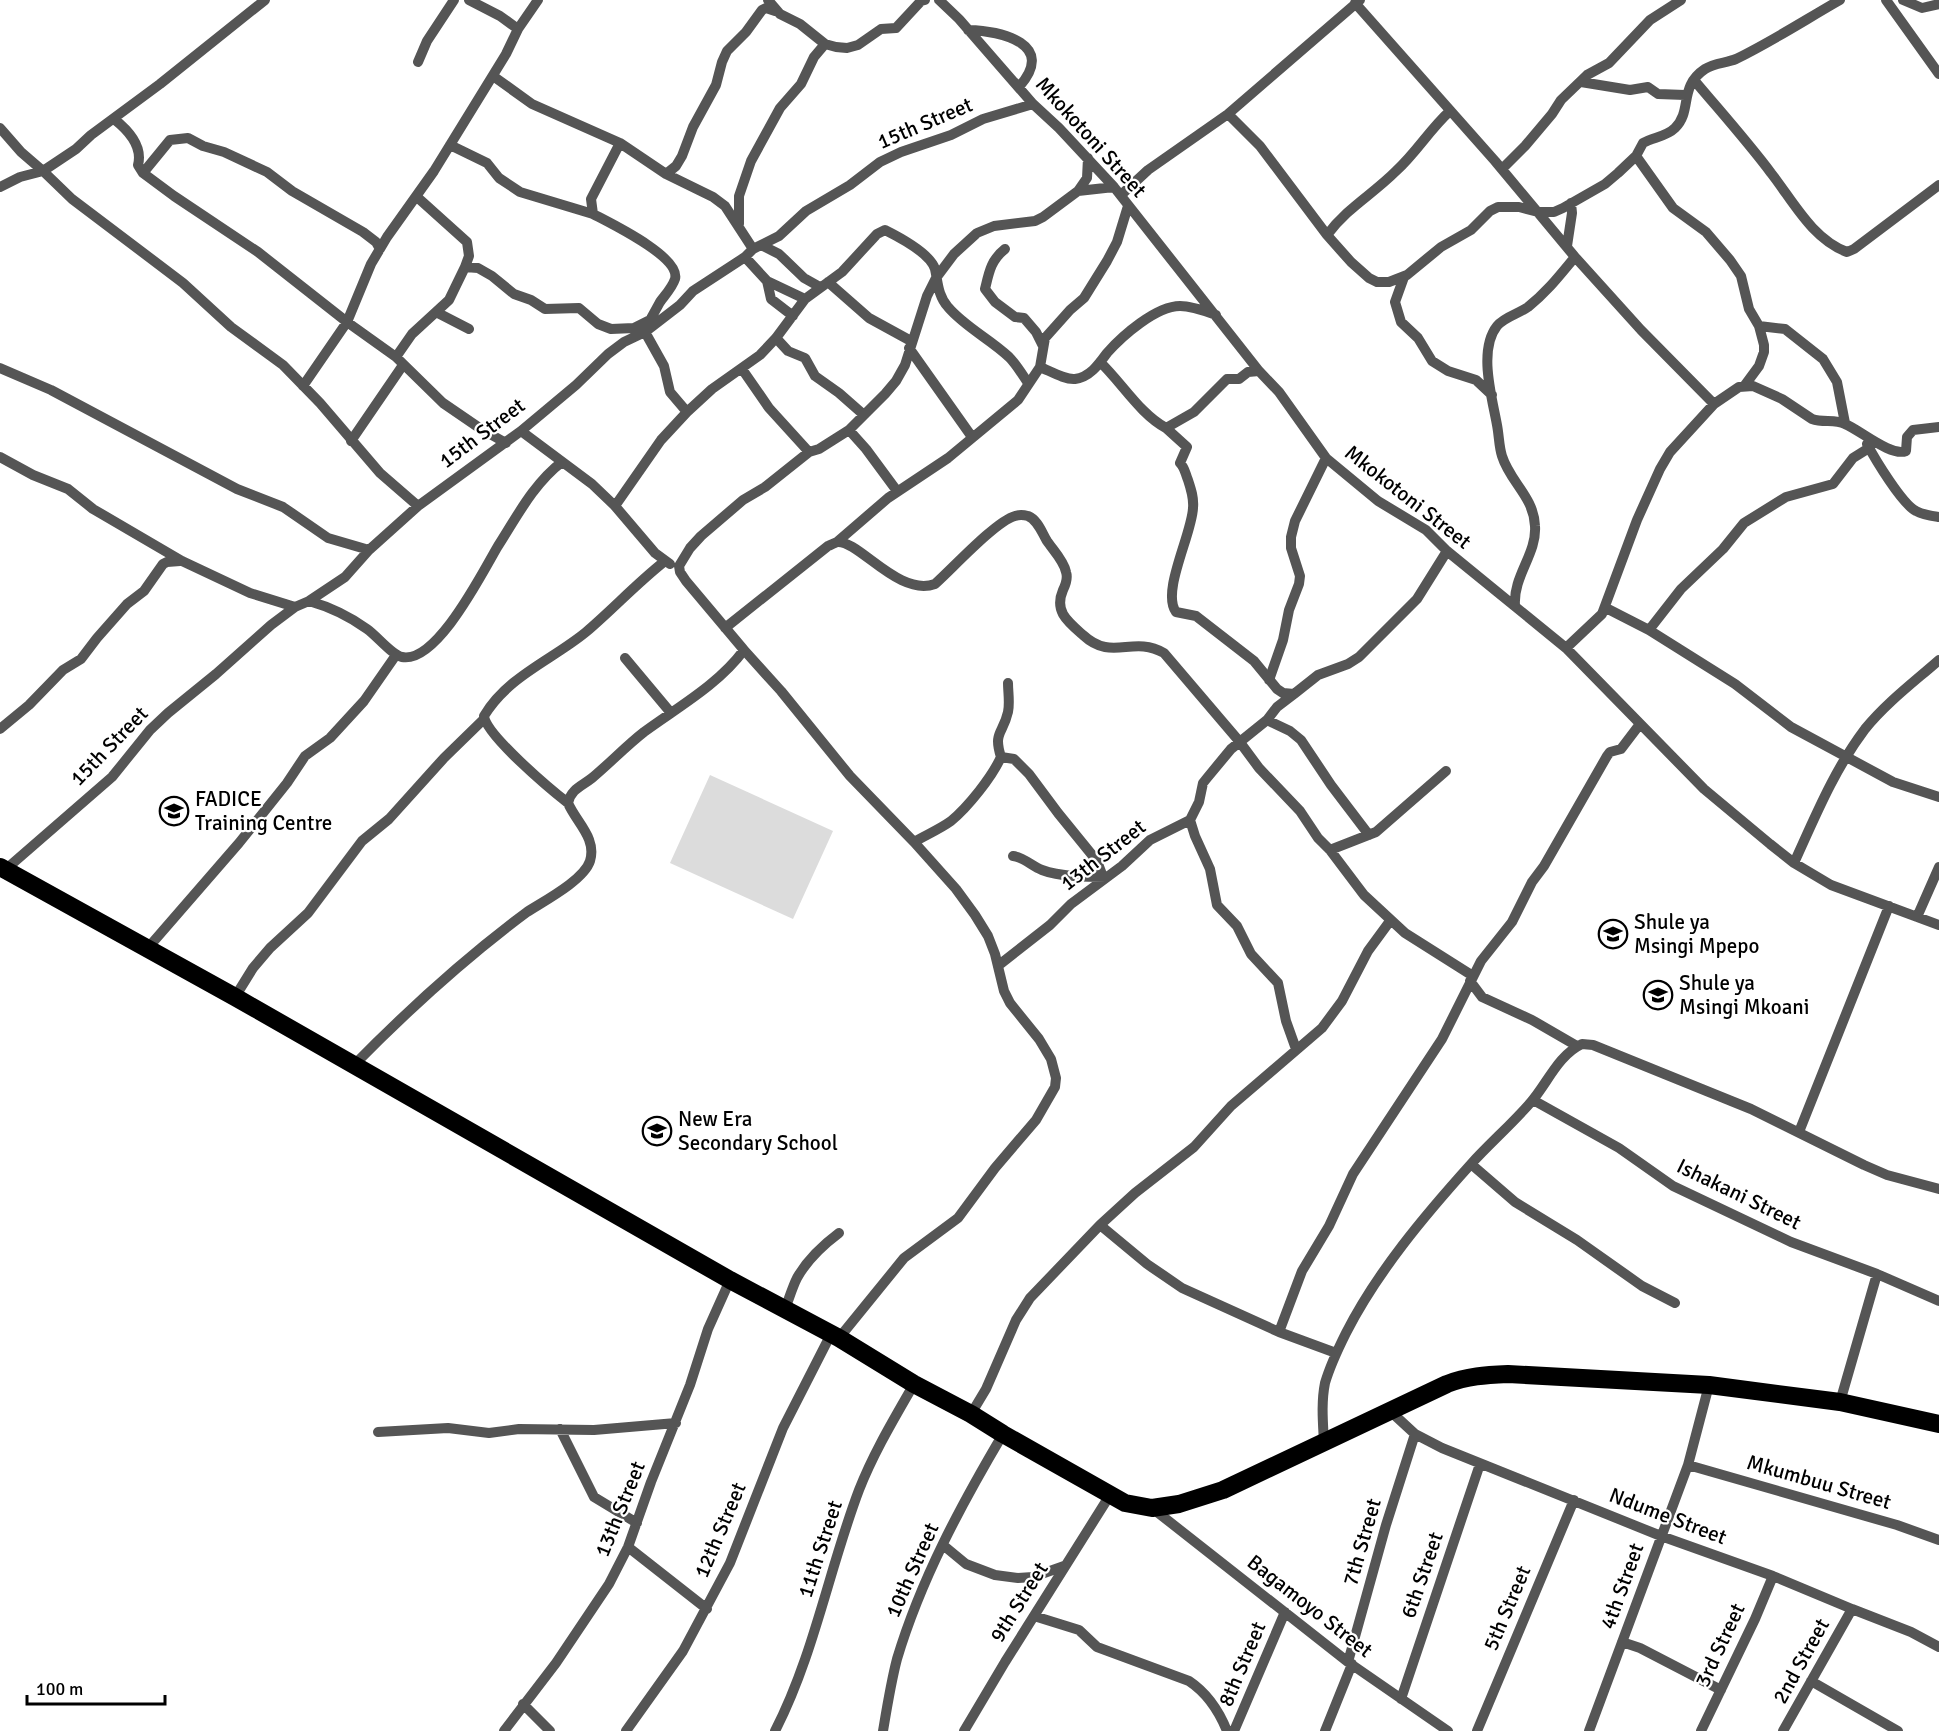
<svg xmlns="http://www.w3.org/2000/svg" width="1939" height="1731" font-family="Signika,sans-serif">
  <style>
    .green { fill: #dcdcdc }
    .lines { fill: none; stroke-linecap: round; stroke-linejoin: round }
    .street { stroke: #555; stroke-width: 10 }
    .highway { stroke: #000; stroke-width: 18 }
    .labels { text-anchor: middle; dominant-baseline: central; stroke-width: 4.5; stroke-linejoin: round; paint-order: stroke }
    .street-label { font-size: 21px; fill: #000; stroke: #fff }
    .poi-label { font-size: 21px; fill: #000; stroke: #fff; text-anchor: start }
  </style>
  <rect width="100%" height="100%" fill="#fff"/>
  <path class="green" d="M 710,775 L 833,831 L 793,919 L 670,863 Z"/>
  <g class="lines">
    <path class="street" d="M 469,0 L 500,16 L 518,29
      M 768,0 L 780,14 L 800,24 L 825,44 L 836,47 L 847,48 L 858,45 L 881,29 L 896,28 L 921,1 L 925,0
      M 939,0 L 959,19 L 1033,104 L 1059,128 L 1114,187 L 1259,371 L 1279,392 L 1326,458 L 1378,501 L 1426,530 L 1447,551 L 1566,648 L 1704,789 L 1770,844 L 1794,863 L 1831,885 L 1939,925
      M 1886,0 L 1939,74
      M 1903,0 L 1922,8 L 1939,4
      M 1355,3 L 1495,161 L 1575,257 L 1641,330 L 1714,404
      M 968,30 C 1002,31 1057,44 1019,87
      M 418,62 L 427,41 L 454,0
      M 493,76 L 532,104 L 620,143 L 666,174 L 713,197 L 725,206 L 753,249
      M 1694,80 C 1720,111 1747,141 1771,173 C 1793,201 1812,239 1847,252 L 1854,249 L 1939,185
      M 1581,82 L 1630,90 L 1648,87 L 1658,94 L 1685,95
      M 1228,114 L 1260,146 L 1327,235 L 1351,262 L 1369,278 L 1377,282 L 1389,282 L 1407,275 L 1441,247 L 1471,230 L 1490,211 L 1498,207 L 1519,207 L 1538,212 L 1554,212 L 1563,208 L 1605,184 L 1618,173 L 1636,156 L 1643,143 C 1653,137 1666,137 1675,128 C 1693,110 1678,87 1705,69 C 1714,63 1726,63 1736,59 C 1771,42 1805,20 1840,0
      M 114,119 C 128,130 143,146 138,165 L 143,173 L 174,196 L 258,252 L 347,322 L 396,357 L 443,403 L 481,429 L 506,443
      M 0,128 L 21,152 L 43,171 L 72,199 L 154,261 L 183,283 L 231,327 L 283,365 L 320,403 L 380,473 L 418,506
      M 620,143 L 591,199 L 593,214 C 610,223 681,257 675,279 C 672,288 665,295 660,302 C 654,312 649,322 645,332 L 664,366 L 670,392 L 687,412
      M 450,145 L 487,163 L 499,178 L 520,192 L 593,214
      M 1636,156 L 1673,208 L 1706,232 L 1730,260 L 1741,276 L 1749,309 L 1759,326 L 1764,345 L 1764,352 L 1759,366 L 1745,385
      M 1502,169 L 1525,146 L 1552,114 L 1561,100 L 1587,75 L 1609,63 L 1650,20 L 1681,0
      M 143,173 L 170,140 L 188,138 L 203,146 L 224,152 L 267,172 L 292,191 L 363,232 L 376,242 L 380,249
      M 666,174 L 676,166 L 682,156 L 693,127 L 716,85 L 722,62 L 727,51 L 746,32 L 762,10 L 766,8 L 775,11
      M 0,187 L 20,177 L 43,171 L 76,149 L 91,135 L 160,84 L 265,0
      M 1078,191 L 1087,178 L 1088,158
      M 1121,195 L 1148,170 L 1228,114 L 1360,0
      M 739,224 L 739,196 L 751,161 L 780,108 L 801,84 L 814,57 L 825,44
      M 1327,235 C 1348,207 1372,195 1396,171 C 1416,153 1430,129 1450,111
      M 761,245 L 779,254 L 804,278 L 820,287
      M 1567,246 L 1572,213 L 1571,203
      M 1005,249 C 991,260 989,272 985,289 L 995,302 L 1015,317 L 1024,318 L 1036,332 L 1043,346
      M 745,257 L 767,281 L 771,299 L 793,316
      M 465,267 L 478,268 L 492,276 L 514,294 L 531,300 L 545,309 L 579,308 L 598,324 L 611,329 L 634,328 L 650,320
      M 1404,277 L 1395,302 L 1401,322 L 1418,338 L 1432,361 L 1448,371 L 1476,380 L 1492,395
      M 767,281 L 805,299
      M 828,282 L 869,318 L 911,341
      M 436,312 L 469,329
      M 1759,326 L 1785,329 L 1823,359 L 1837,382 L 1845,423
      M 776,338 L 788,351 L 805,358 L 815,376 L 839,393 L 864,415
      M 909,348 L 972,437
      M 396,357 L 412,334 L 449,300 L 465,267 L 469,256 L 467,242 L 417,197
      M 1100,362 C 1122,383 1140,414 1166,428 L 1194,412 L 1227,379 L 1239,379 L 1248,372 L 1259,371
      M 1040,367 C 1050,371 1065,380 1075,379 C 1090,377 1099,364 1107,353 C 1122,336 1156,306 1180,306 C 1192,306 1205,311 1216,315
      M 0,368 L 51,390 L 237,489 L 283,507 L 328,538 L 369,550
      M 742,369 L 769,408 L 809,452
      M 303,386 L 347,322 L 371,264 L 387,237 L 434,171 L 506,54 L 518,29 L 538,0
      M 1166,428 L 1187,447 L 1180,463 C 1185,468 1185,473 1188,480 C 1191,489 1194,498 1193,508 C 1192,534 1161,592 1176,612 L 1196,616 L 1254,661 L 1277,689 L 1283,693 L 1294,694 L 1318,675 L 1348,664 L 1359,657 L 1417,599 L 1447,551
      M 849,430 L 866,449 L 897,491
      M 521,431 L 592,484 L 615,506 L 655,553 L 670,564
      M 351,441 L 403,365
      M 1867,444 C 1875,459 1902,504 1916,511 C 1923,515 1932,516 1939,517
      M 0,457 L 33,475 L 68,489 L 93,509 L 182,561 L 250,593 L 295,607
      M 615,506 L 661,440 L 687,412 L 712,389 L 760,355 L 776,338 L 805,299 L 842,272 L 877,234 L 885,230 C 899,237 930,253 935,269 C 938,283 938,296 948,307 C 965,327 990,339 1009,357 C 1016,364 1022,374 1028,383
      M 837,542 L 888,498 L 948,458 L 1018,400 L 1040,367 L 1045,338 L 1070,310 L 1084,298 L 1107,261 L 1117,242 L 1128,206
      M 309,601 C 330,607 349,616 367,629 C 377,636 392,655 402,657 C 437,664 483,571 498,546 C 516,518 534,483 562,462
      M 1515,605 C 1513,576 1537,554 1535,526 C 1534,497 1510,482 1502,456 C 1499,447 1499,435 1497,425 C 1492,397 1478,350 1497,326 C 1504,317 1518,314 1528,307 C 1547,292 1560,275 1575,257
      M 1606,608 L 1649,630 L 1735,684 L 1791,727 L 1893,782 L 1939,797
      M 725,628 L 828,546 C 831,545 834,543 837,542 C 859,540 898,597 935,584 C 952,569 996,521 1015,516 C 1018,515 1024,515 1028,516 C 1038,520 1042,533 1047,541 C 1053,550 1064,561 1066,572 C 1068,578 1066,584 1063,590 C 1054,611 1067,621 1083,635 C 1112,662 1132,635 1164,653 L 1239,741 L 1259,768 L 1300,811 L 1318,838 L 1330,850 L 1364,895 L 1405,933 L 1473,976
      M 1649,630 L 1681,589 L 1723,549 L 1744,523 L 1786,497 L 1833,484 L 1853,458 L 1869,448
      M 1566,648 L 1602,614 L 1637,520 L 1660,469 L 1670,452 L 1714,404 L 1739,387 L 1753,386 L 1782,399 L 1812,419 C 1823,423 1835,419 1845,424 C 1860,430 1891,457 1906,451 L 1907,437 L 1913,430 L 1939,427
      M 625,658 L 671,713
      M 1269,680 L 1283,640 L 1289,610 L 1299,584 L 1300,576 L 1291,548 L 1291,537 L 1295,521 L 1326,458
      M 1267,720 L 1290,731 L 1301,740 L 1331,785 L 1369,835
      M 0,729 L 29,705 L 63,670 L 81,659 L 97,638 L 127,604 L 144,591 L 163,564 L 167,562 L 180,561
      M 1001,757 L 1014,759 L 1029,774 L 1058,813 L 1097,861 L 1103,877
      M 568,803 C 550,789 486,735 484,716 C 508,676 552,660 586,632 C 613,609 637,583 665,561
      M 1190,820 L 1195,836 L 1210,869 L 1217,905 L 1237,926 L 1251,954 L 1278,983 L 1286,1021 L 1296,1049
      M 914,842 C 926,835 940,829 951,821 C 968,807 992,777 1001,757 C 993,732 1003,734 1008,712 C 1010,703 1008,692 1008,683
      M 1330,850 L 1376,832 L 1446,771
      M 1013,856 C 1023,857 1032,866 1042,870 C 1060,877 1088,877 1107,877
      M 1794,863 C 1815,817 1834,770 1865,729 C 1886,703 1914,682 1939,660
      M 5,870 L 112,777 L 150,730 L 168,713 L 216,674 L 271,625 L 295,607 L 309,601 L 345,577 L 369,550 L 418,506 L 521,431 L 576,385 L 608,354 L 624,342 L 645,332 L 680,305 L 693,291 L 745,257 L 753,249 L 779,236 L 806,211 L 850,185 L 880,162 L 901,152 L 951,135 L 983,119 L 1033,104
      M 1917,917 L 1939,867
      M 147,949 L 239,843 L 287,783 L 305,756 L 330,738 L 364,701 L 396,655
      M 999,965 L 1050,925 L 1071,904 L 1122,866 L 1150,840 L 1190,820 L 1199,802 L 1203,783 L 1207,778 L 1231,749 L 1267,720 L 1277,707 L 1294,694
      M 1470,981 L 1482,997 L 1532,1020 L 1577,1046
      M 235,997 L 253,968 L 270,948 L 308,913 L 362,841 L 389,819 L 444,758 L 484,719
      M 353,1066 C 407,1011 465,958 527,912 C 544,901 584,880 590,861 C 597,838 576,822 568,803 C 571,789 582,786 592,778 C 610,763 626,746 644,732 C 678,707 718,685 744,650
      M 1533,1100 L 1619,1148 L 1673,1186 L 1791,1242 L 1877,1274 L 1939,1301
      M 1799,1132 L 1889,906
      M 1471,1164 L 1515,1202 L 1577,1240 L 1642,1286 L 1675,1303
      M 1100,1225 L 1147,1264 L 1182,1288 L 1279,1332 L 1336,1353
      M 785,1309 C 789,1299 792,1288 797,1278 C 807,1260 823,1245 839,1233
      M 1279,1332 L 1302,1271 L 1329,1226 L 1353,1174 L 1442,1039 L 1481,961 L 1512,922 L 1532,882 L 1544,866 L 1607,756 L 1610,752 L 1621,749 L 1640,724
      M 839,1338 L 904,1258 L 958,1218 L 995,1168 L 1036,1120 L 1055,1087 L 1056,1078 L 1051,1059 L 1039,1039 L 1010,1003 L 1004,991 L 995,954 L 988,936 L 975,915 L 956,889 L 914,842 L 850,776 L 781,691 L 744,650 L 686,581 L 680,572 L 679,566 L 690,548 L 701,536 L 743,500 L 765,487 L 809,452 L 819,449 L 849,430 L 885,394 L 896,381 L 905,365 L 927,296 L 936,278 L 954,254 L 977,233 L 994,226 L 1035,221 L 1043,217 L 1078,191 L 1114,187
      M 1840,1402 L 1877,1274
      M 1389,1410 L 1415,1434 L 1442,1448 L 1661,1536 L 1773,1576 L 1852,1609 L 1911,1632 L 1939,1647
      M 971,1414 L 986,1389 L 1016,1320 L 1030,1298 L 1100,1225 L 1135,1193 L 1194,1147 L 1231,1106 L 1322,1028 L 1342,1001 L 1368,951 L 1390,921
      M 560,1429 L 594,1497 L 637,1523
      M 378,1432 L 448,1428 L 489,1433 L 519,1429 L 594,1430 L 676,1423
      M 1324,1443 C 1323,1423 1321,1403 1325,1383 C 1330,1366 1338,1349 1346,1333 C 1377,1272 1425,1215 1471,1164 C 1490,1143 1512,1124 1531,1102 C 1547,1084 1558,1055 1582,1044 L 1593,1045 L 1751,1109 L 1864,1165 L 1887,1175 L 1939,1189
      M 1688,1465 L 1897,1525 L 1939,1540
      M 1152,1508 L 1348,1662 L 1448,1731
      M 943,1545 L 966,1564 L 995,1575 L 1018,1578 L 1033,1577 L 1064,1566
      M 628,1547 L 707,1609
      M 1034,1616 L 1079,1630 L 1097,1647 L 1189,1681 C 1207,1693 1219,1711 1227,1731
      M 1622,1642 L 1640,1648 L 1721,1690
      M 1348,1662 L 1386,1525 L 1415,1434
      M 1811,1681 L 1898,1731
      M 1401,1699 L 1480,1464
      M 523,1704 L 550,1731
      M 504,1731 L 556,1663 L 609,1584 L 628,1547 L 651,1482 L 690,1385 L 708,1329 L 730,1280
      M 626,1731 L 683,1651 L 730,1563 L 783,1428 L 831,1334
      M 775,1731 C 814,1655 829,1569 859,1490 C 874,1452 894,1419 914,1384
      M 883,1731 C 887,1707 891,1682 897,1659 C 921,1579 961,1505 1003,1434
      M 964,1731 L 1005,1662 L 1110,1495
      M 1234,1731 L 1285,1612
      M 1325,1731 L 1352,1664
      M 1477,1731 L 1574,1500
      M 1589,1731 L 1688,1465 L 1709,1385
      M 1701,1731 L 1755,1619 L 1773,1576
      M 1783,1731 L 1852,1609"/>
    <path class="highway" d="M 0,867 L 235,997 L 730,1280 L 839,1338 L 914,1384 L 971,1414 L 1003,1434 L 1125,1503 L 1152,1508 L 1179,1504 L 1223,1490 L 1447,1384 C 1467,1376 1486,1375 1508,1374 L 1709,1385 L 1840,1402 L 1939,1424"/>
  </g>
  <defs>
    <g id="school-ring" transform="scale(1.5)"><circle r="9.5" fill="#fff" stroke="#000" stroke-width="1.5"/><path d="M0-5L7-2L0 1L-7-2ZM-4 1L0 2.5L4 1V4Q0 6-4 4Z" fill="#000"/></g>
  </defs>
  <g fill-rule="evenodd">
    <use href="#school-ring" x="174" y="811"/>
    <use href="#school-ring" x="1613" y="934"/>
    <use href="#school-ring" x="1658" y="995"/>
    <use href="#school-ring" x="657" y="1131"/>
  </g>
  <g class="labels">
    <g class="street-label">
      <text transform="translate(925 123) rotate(-23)">15th Street</text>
      <text transform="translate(1091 137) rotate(48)">Mkokotoni Street</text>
      <text transform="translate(482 433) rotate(-37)">15th Street</text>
      <text transform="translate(1408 497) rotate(38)">Mkokotoni Street</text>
      <text transform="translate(109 746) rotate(-46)">15th Street</text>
      <text transform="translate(1103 855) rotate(-38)">13th Street</text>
      <text transform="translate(1739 1194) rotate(26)">Ishakani Street</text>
      <text transform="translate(1819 1482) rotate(16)">Mkumbuu Street</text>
      <text transform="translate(620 1509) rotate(-68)">13th Street</text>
      <text transform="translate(1668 1516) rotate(21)">Ndume Street</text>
      <text transform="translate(720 1530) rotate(-67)">12th Street</text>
      <text transform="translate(1362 1542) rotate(-74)">7th Street</text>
      <text transform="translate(820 1549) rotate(-72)">11th Street</text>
      <text transform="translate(912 1570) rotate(-66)">10th Street</text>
      <text transform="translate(1422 1575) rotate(-71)">6th Street</text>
      <text transform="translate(1622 1586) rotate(-70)">4th Street</text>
      <text transform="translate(1019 1602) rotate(-58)">9th Street</text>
      <text transform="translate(1310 1606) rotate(38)">Bagamoyo Street</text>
      <text transform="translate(1507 1608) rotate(-67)">5th Street</text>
      <text transform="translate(1720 1645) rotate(-65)">3rd Street</text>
      <text transform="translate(1801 1661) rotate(-61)">2nd Street</text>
      <text transform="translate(1242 1664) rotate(-67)">8th Street</text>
    </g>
    <g class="poi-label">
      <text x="195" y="799">FADICE<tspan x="195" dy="24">Training Centre</tspan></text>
      <text x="1634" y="922">Shule ya<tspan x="1634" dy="24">Msingi Mpepo</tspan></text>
      <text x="1679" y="983">Shule ya<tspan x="1679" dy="24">Msingi Mkoani</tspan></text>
      <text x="678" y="1119">New Era<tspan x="678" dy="24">Secondary School</tspan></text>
    </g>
  </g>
  <path d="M27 1695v9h138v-9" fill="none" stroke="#000000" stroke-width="3"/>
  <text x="36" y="1695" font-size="18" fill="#000000" stroke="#ffffff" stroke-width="4.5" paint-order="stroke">100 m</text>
</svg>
